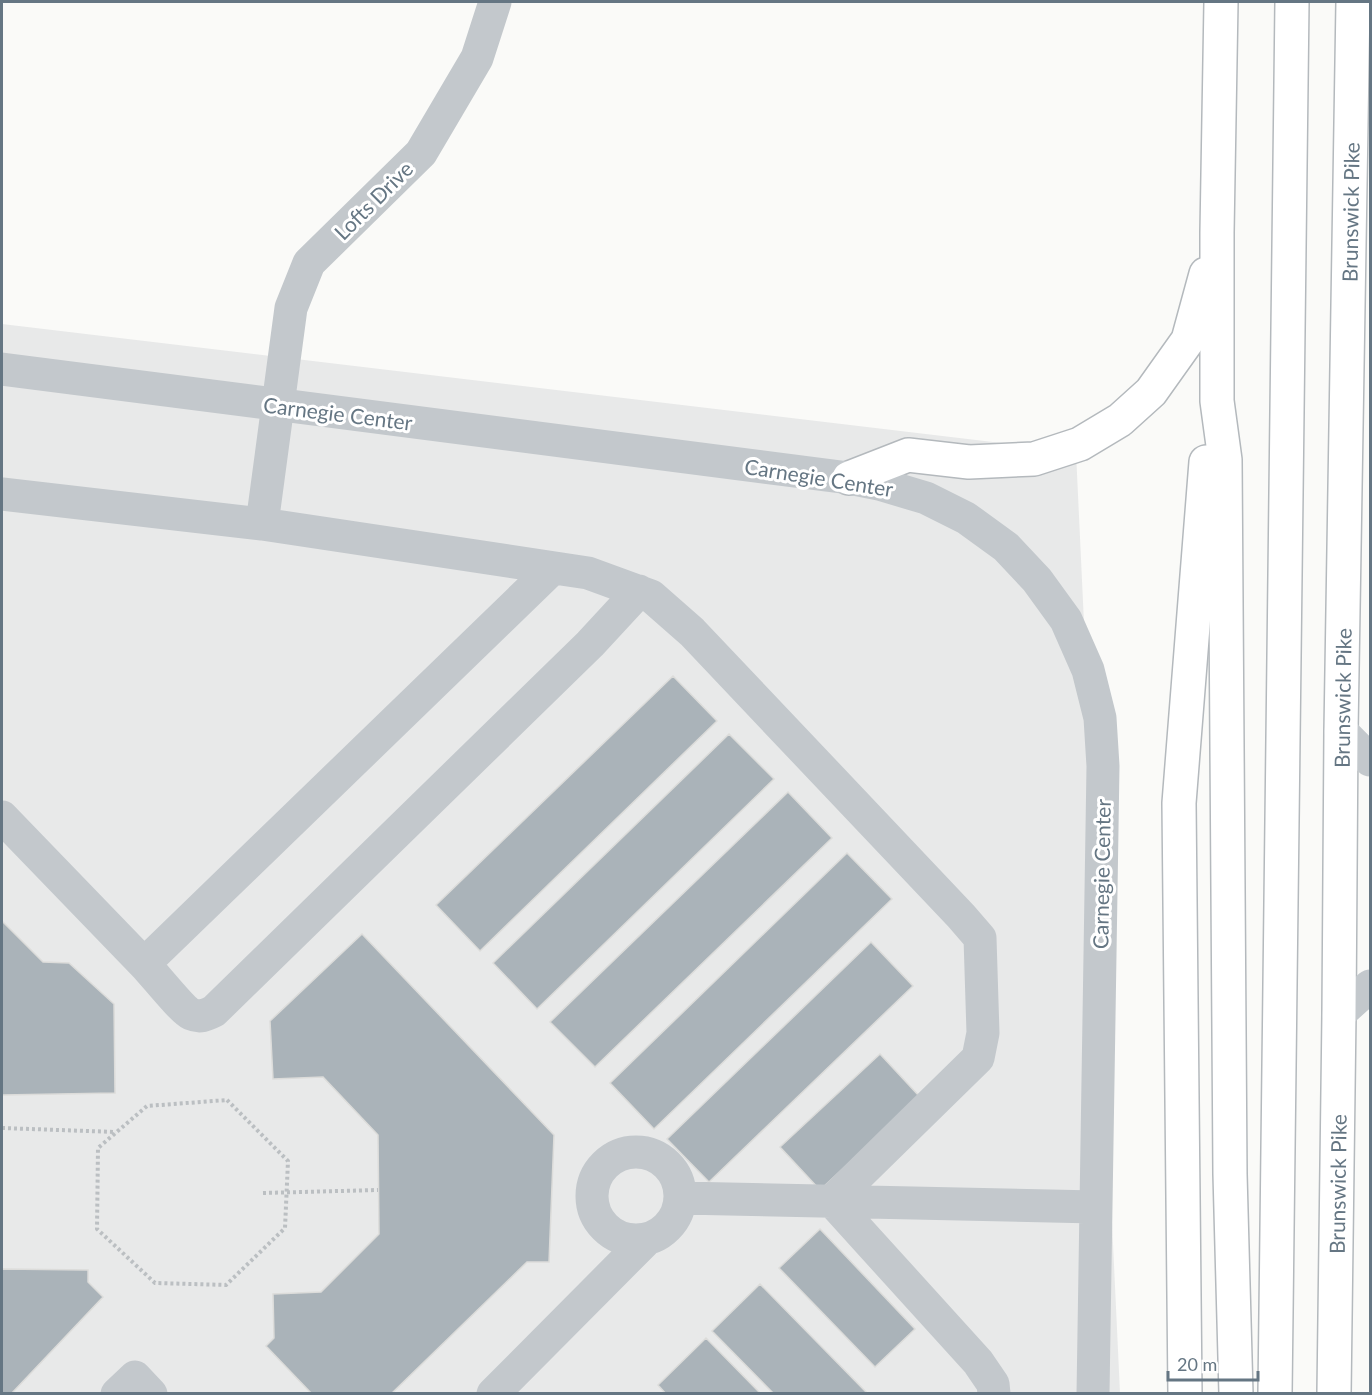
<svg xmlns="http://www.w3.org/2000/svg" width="1372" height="1395" font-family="Lato,sans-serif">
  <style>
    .built { fill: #e8e9e9 }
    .building { fill: #aab3b9; stroke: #dcdcda; stroke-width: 1.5 }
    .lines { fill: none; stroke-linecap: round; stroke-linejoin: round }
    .highway-casing { stroke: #b4b9bd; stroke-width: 36 }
    .path { stroke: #bbbfc2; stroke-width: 4; stroke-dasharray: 3 3; stroke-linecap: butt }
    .minor { stroke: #c3c8cc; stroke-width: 33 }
    .highway { stroke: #fff; stroke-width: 33 }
    .labels { text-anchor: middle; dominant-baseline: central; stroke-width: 6; stroke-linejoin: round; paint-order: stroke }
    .street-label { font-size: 21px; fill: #657683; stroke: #fff }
  </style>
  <rect width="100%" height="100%" fill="#fafaf8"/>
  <path class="built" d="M 2,324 L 1076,452 L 1120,1393 L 2,1394 Z"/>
  <path class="building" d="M 673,676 L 717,721 L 480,951 L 436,905 Z
    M 729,734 L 774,779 L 537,1009 L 493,963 Z
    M 788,792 L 832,838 L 595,1067 L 550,1022 Z
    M 847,853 L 892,899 L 654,1129 L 610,1083 Z
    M 2,921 L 43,962 L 69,963 L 114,1004 L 115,1093 L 2,1095 Z
    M 362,934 L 554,1135 L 549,1262 L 527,1262 L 391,1394 L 312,1394 L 266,1346 L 274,1338 L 273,1294 L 321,1292 L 379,1234 L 378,1135 L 323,1077 L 273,1079 L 270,1021 Z
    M 871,942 L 913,986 L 709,1182 L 667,1139 Z
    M 880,1054 L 920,1097 L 820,1190 L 780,1147 Z
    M 820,1229 L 915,1329 L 875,1367 L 779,1268 Z
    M 2,1269 L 88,1270 L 88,1282 L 103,1297 L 11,1394 L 2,1394 Z
    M 760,1284 L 868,1394 L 774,1394 L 712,1331 Z
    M 706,1338 L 761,1394 L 666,1394 L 658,1385 Z"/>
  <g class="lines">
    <g class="highway-casing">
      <g id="highway">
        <path d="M 1221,2 L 1217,232 L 1217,401 L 1225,460 L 1230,1174 L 1236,1394"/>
        <path d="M 849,478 L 908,455 L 969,462 L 1034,459 L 1080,444 L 1120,420 L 1151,392 L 1188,340 L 1206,274"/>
        <path d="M 1185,1394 L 1179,803 L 1206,462"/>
        <path d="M 1275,1394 L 1292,2"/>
        <path id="s1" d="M 1334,1394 L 1339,1014 L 1341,731 L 1353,2"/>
      </g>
    </g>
    <path class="path" d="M 227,1100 L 288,1161 L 285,1228 L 226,1285 L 155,1283 L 97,1229 L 98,1148 L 147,1106 Z
      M 2,1128 L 116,1132
      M 263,1193 L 378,1190"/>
    <path class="minor" d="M 2,369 L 849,478 L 879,484 L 926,498 L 966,518 L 1006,547 L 1037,580 L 1066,620 L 1088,670 L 1100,718 L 1103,766 L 1093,1394
      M 2,494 L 262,524 L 588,573 L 651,596 L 692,632 L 961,916 L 980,938 L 983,1033 L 978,1058 L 832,1201 L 978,1362 L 993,1384 L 994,1394
      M 262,524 L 291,308 L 309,263 L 421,153 L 477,58 L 495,2
      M 1341,731 L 1370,760
      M 2,817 L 144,964 L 553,568
      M 144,964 C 153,973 182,1010 191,1014 C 200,1018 206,1015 214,1011 L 590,644 L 639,591
      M 1339,1014 L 1370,986
      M592 1196a44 44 0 1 1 88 0a44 44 0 1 1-88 0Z
      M 681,1198 L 1096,1207
      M 117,1394 L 135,1377 L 151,1394
      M 493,1394 L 646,1240"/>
    <use href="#highway" class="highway"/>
  </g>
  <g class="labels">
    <g class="street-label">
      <text transform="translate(373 200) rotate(-45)">Lofts Drive</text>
      <text stroke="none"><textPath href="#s1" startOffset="1182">Brunswick Pike</textPath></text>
      <text transform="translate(338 413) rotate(7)">Carnegie Center</text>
      <text transform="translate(819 477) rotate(9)">Carnegie Center</text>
      <text stroke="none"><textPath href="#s1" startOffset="696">Brunswick Pike</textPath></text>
      <text transform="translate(1101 874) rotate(-89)">Carnegie Center</text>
      <text stroke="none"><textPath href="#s1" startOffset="210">Brunswick Pike</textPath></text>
    </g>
  </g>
  <rect width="1372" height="1395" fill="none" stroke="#657683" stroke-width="6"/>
  <path d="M1168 1371v9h90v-9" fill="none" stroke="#657683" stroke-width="3"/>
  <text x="1177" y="1371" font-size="18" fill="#657683" stroke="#ffffff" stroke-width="4.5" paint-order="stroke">20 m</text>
</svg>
